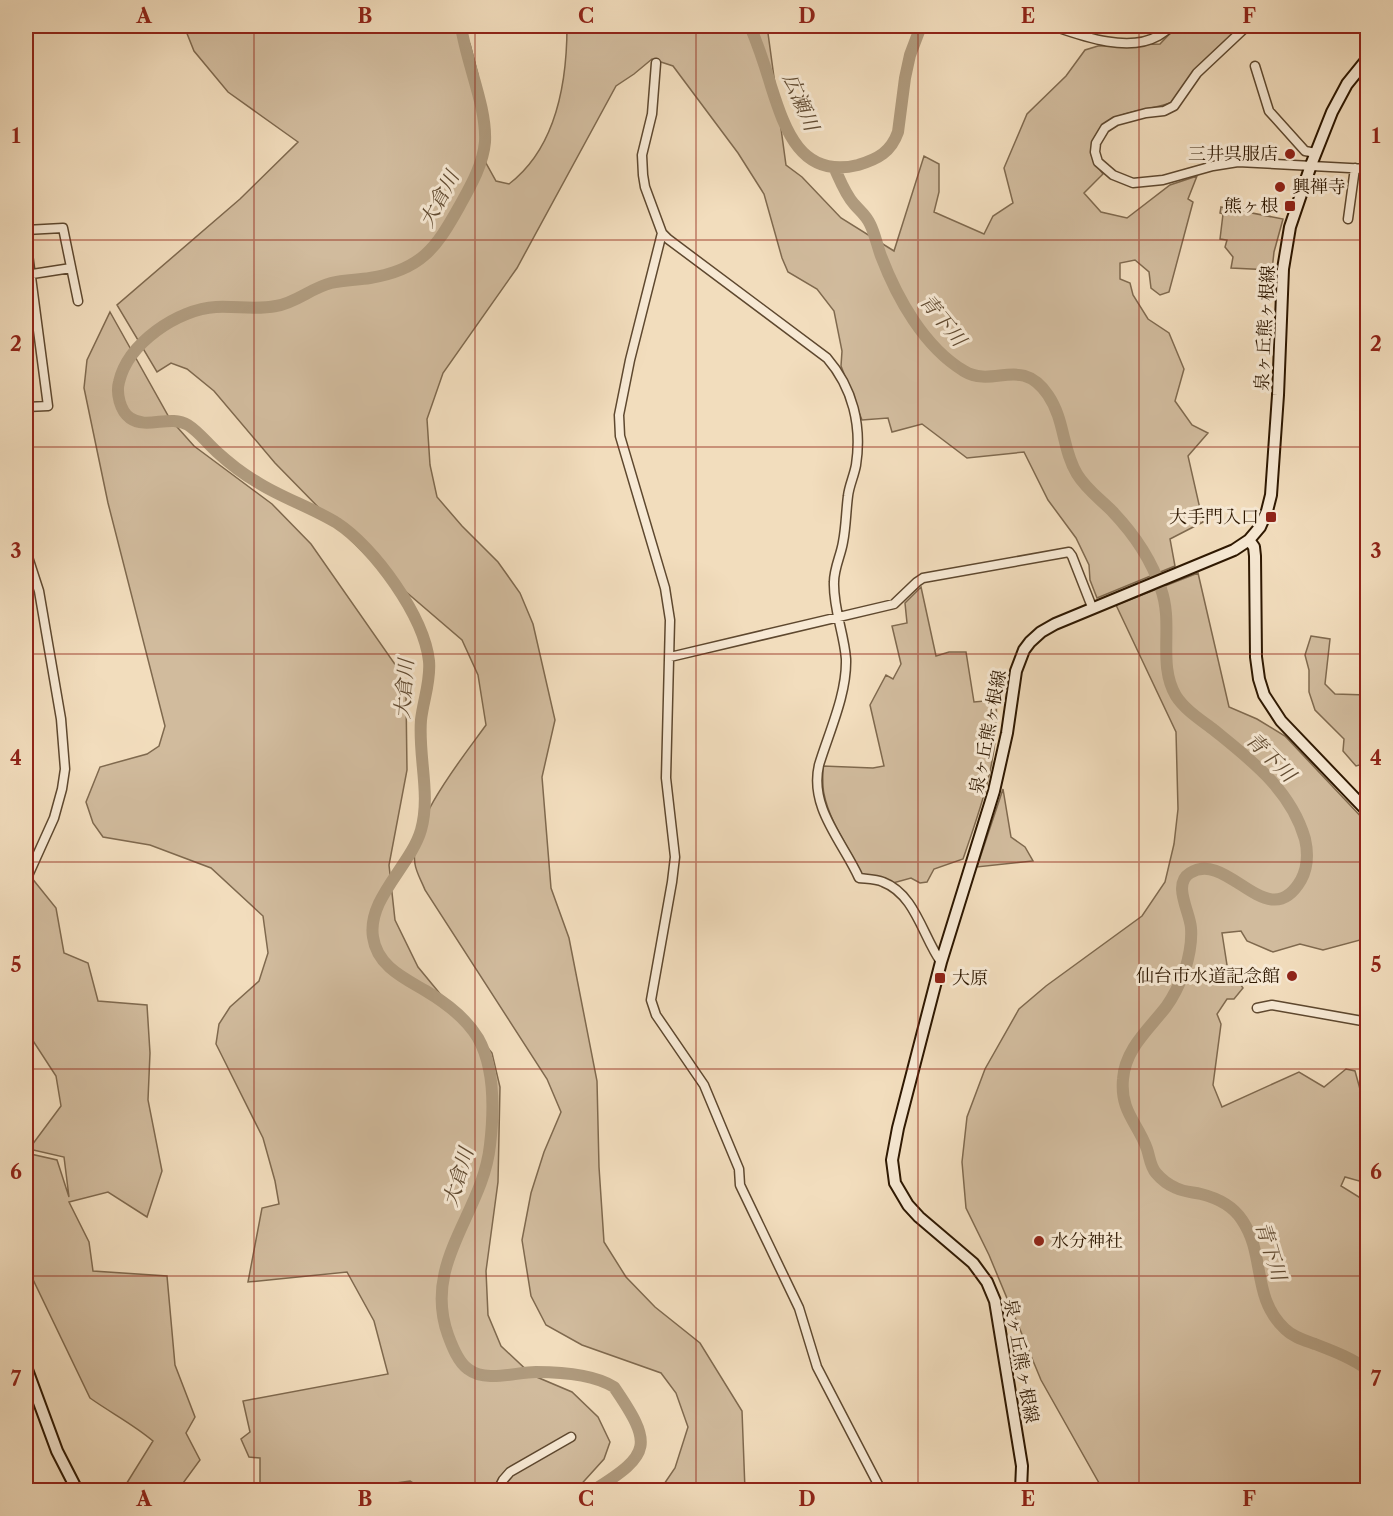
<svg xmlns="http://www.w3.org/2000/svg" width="1393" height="1516" font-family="'Libre Caslon Text','Noto Serif JP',serif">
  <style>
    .green { fill: #d1bb9d; stroke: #7f694e; stroke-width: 1.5 }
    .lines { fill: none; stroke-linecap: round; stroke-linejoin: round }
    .river { stroke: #af9a7d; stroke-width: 12 }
    .street-casing { stroke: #5e482f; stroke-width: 11 }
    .secondary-casing { stroke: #2d1700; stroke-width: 14 }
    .street { stroke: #f7e9d4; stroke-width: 8 }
    .secondary { stroke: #f7e9d4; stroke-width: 10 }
    .grid { fill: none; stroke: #8f2418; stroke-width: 1.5; stroke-opacity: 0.55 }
    .poi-dot { fill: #8f2418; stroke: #f7e9d4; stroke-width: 2 }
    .labels { text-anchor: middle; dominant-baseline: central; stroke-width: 6; stroke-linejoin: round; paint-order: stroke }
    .poi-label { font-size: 18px; fill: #2d1700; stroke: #f7e9d4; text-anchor: end }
    .street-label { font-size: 18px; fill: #2d1700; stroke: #f7e9d4 }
    .water-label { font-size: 20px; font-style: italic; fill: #614b32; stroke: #f7e9d4 }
    .neatline { fill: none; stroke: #8f2418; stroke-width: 2 }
    .grid-label { font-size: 20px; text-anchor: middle; font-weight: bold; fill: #8f2418 }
  </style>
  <rect width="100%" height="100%" fill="#f2ddbd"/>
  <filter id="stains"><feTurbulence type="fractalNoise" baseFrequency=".00333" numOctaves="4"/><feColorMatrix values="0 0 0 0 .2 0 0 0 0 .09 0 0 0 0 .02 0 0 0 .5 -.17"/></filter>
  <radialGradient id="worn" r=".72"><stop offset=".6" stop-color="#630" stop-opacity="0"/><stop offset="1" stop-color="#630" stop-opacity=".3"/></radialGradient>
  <path class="green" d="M 184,26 L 454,26 L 463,31 L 470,44 L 478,75 L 486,163 L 496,181 L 509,184 C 556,148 567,82 567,26 L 767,26 L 786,165 L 802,177 L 841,218 L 894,251 L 924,156 L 939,164 L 939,192 L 934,212 L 984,234 L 993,216 L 1013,203 L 1004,168 L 1027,114 L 1066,76 L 1085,50 L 1098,46 L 1160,44 L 1177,26 L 1242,26 L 1173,102 C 1149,112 1107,109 1095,137 C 1087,155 1092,159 1103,174 L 1084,193 L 1101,212 L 1127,218 L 1170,185 L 1197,176 L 1188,199 L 1193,202 L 1169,292 L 1160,295 L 1151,288 L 1149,272 L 1135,260 L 1120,263 L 1120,279 L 1130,283 L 1133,295 L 1148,319 L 1169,333 L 1184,369 L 1175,401 L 1192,425 L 1208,433 L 1188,456 L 1203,522 L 1170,539 L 1175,566 L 1097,598 L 1090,580 L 1089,565 L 1076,538 L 1048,500 L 1024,452 L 967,458 L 922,424 L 892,432 L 888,418 L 862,420 L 841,366 L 842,351 L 834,311 L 817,289 L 788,272 L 782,258 L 764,194 L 738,153 L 673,66 L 652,59 L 634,74 L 616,86 L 517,268 L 443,373 L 427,419 L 430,465 L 437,497 L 462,526 L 498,562 L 520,593 L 533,624 L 555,720 L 542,777 L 551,888 L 569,938 L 597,1081 L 599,1167 L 604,1242 L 626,1277 L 655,1307 L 700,1343 L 742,1411 L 745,1490 L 660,1490 L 675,1468 L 688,1427 L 676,1393 L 661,1373 L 582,1345 L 546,1325 L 531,1296 L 522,1240 L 531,1193 L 544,1152 L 561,1112 L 547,1079 L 425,890 C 422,882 416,872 415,864 C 408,824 463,757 486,725 L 478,675 L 462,640 L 384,573 L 322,511 L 275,463 L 214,391 L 187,369 L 171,363 L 157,372 L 117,305 L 240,199 L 298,142 L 228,92 L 194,51 Z
    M 1221,207 L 1283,219 L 1274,252 L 1272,270 L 1231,268 L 1233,257 L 1225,247 L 1227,240 L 1220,239 L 1223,214 L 1220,213 Z
    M 110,312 L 170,419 L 194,446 L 272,504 L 311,544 L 399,670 L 406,695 L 407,770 L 389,865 L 395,920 L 418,967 L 446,1001 L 470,1025 L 492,1053 L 500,1087 L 498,1182 L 486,1271 L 488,1315 L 501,1346 L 532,1375 L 572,1392 L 598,1417 L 610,1442 L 604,1459 L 576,1490 L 424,1490 L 410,1481 L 347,1490 L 266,1490 L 260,1486 L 260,1458 L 249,1457 L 241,1439 L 250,1432 L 243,1401 L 388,1374 L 374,1321 L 347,1272 L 248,1282 L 262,1208 L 279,1204 L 275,1181 L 263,1138 L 216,1044 L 219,1024 L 230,1007 L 259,981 L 268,953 L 263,916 L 211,868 L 150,845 L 103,837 L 93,823 L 86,802 L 100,767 L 147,754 L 159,746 L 165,726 L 108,503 L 84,388 L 87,360 Z
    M 1198,573 L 1229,707 L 1257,719 L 1285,736 L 1367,823 L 1368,925 L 1364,939 L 1323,950 L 1300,944 L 1273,952 L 1247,941 L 1241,931 L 1222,933 L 1227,965 L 1243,988 L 1234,999 L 1227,999 L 1217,1014 L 1221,1024 L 1213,1085 L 1222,1107 L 1299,1072 L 1324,1087 L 1346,1069 L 1355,1071 L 1363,1100 L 1360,1155 L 1367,1169 L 1359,1181 L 1345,1177 L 1341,1186 L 1367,1202 L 1367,1490 L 1103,1490 L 1041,1380 L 989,1255 L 966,1208 L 962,1162 L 967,1117 L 985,1069 L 1019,1009 L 1046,986 L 1142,916 L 1165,882 L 1174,844 L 1178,809 L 1176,732 L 1116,605 Z
    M 921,587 L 936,656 L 949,652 L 966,652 L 974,702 L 996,700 C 1000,756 981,807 963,859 L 934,869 L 927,882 L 920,883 L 911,878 L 893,883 L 862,875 C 850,848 830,824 824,794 C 822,785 823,775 823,766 L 873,768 L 884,766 L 870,705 L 886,675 L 893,679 L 901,664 L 892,626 L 907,623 L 905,603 Z
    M 1311,636 L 1330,639 L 1325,684 L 1335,694 L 1367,695 L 1367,763 L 1356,766 L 1343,751 L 1344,739 L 1315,710 L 1309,692 L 1309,670 L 1305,655 Z
    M 1003,789 L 1011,837 L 1025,847 L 1033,861 L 977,867 Z
    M 31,877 L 56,908 L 64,953 L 88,963 L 98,1001 L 147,1005 L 150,1053 L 148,1100 L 162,1171 L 147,1217 L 108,1192 L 69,1202 L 89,1242 L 93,1271 L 167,1276 L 175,1365 L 195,1417 L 186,1433 L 200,1460 L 178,1490 L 126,1490 L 125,1486 L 153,1441 C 133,1424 111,1413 90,1398 L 26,1265 L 26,1153 L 57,1160 L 69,1197 L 64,1157 L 29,1149 L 61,1106 L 56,1076 L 26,1030 L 26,889 Z"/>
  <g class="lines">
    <path class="river" d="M 461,26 C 466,62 487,107 485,142 C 483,165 470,187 459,207 C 436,248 421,270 370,278 C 357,280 344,280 331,283 C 311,288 296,303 276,306 C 256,310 237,306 216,307 C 178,309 128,343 119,382 C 116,393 120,411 130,418 C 147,430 170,414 188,425 C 199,432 207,443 217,452 C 229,463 243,474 257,482 C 282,498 311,507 337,523 C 374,547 424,616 429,661 C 431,681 423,701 421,720 C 418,757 431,794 421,830 C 411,865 367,899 373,937 C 377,966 404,978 426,991 C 446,1003 466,1018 478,1038 C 495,1068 494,1111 490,1145 C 483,1213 422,1262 448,1335 C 452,1346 458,1362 468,1369 C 486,1383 516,1372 536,1372 C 560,1372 593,1374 614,1387 C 653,1444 652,1454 594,1490
      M 750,26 C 758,45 765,66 771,86 C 785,130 801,179 858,165 C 878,159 891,152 898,132 L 905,78 L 910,55 L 921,26
      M 834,167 C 840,180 845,194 854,204 C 860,211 866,215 870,224 C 875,234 877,245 881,256 C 897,298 924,347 964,371 C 994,389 1021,355 1048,395 C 1065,420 1062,449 1077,474 C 1086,489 1100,499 1112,511 C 1134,534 1151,558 1161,589 C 1174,625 1157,664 1176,696 C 1185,710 1201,720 1214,730 C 1251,760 1291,790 1305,839 C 1308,852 1308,867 1301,880 C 1268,937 1228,849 1190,873 C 1172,884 1190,912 1191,928 C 1192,941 1189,957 1185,970 C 1180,983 1174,996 1166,1007 C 1149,1029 1125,1049 1123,1079 C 1120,1112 1138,1123 1147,1149 C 1150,1158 1150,1166 1156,1173 C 1161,1179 1169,1185 1176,1188 C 1184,1192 1192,1192 1201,1194 C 1217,1198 1233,1206 1242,1220 C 1266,1255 1251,1297 1285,1329 C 1293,1337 1304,1340 1315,1344 C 1333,1351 1352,1358 1368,1370"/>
    <g class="street-casing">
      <path id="street" d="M 1053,26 C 1082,36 1128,53 1158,36 C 1163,33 1168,29 1173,26
        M 1247,26 L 1197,73 L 1174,106 L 1164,111 L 1146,113 L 1116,121 L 1105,128 L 1096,143 L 1095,152 L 1098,162 L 1113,175 L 1133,183 L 1163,180 L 1213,166 L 1238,162 L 1368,169
        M 656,63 L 652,114 L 642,155 L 643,175 L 645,187 L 662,233 L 668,239 L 827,358 C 853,388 862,426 856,465 C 854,476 849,486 848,496 C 846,511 846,527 843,542 C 841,555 834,568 834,582 C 833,608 844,633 846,659 C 847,694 829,732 819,765 C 809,808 843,842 859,878 C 867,879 876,879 883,882 C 915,894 923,937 941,962
        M 1255,66 L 1269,111 L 1305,151 L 1316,153
        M 1348,219 L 1355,168
        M 26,230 L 63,228 L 78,301
        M 662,233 L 630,360 L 619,415 L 620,436 L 665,588 L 670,620 L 666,778 L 675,857 L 672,882 L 651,1000 L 656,1015 L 704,1085 L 739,1169 L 740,1185 L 799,1308 L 817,1367 L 881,1490
        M 26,239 L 48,406 L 26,407
        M 26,275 L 71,268
        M 26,551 L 39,591 L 61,719 L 65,769 L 62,789 L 54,818 L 26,880
        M 670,657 L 894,604 L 917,582 L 923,578 L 1069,552 L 1072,556 L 1092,607
        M 1257,1008 L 1272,1005 L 1368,1022
        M 26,1096 L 27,1087
        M 498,1490 L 503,1480 L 510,1472 L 571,1437"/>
    </g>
    <g class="secondary-casing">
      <path id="secondary" d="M 1249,540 L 1254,547 L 1255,556 L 1256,657 L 1259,679 L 1264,695 L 1281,721 L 1368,812
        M 26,1367 L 57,1451 L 77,1490
        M 1021,1490 L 1022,1466 L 995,1301 L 987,1282 L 973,1263 L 919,1217 L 908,1205 L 895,1183 L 892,1160 L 898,1128 L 941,962 L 994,791 L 1007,733 L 1016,671 L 1024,650 L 1030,642 L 1041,632 L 1055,624 L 1234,550 L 1249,540 L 1260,527 L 1267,511 L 1271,495 L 1278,395 L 1283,269 L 1290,227 L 1311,165 L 1332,112 L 1347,84 L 1368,58"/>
    </g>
    <use href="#street" class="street"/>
    <use href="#secondary" class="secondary"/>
  </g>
  <path class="grid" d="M 254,26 L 254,1490M 475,26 L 475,1490M 696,26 L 696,1490M 918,26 L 918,1490M 1139,26 L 1139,1490M 26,240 L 1368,240M 26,447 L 1368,447M 26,654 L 1368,654M 26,862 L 1368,862M 26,1069 L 1368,1069M 26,1276 L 1368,1276"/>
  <g class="poi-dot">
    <circle cx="1290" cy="154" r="6"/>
    <circle cx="1280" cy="187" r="6"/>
    <rect x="1284" y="200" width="12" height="12" rx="3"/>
    <rect x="1265" y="511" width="12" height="12" rx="3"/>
    <circle cx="1292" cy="976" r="6"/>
    <rect x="934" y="972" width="12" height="12" rx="3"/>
    <circle cx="1039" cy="1241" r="6"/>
  </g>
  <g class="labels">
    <g class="poi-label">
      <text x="1278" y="154">三井呉服店</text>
      <text x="1292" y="187" text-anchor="start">興禅寺</text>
      <text x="1278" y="206">熊ヶ根</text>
      <text x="1259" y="517">大手門入口</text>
      <text x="1280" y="976">仙台市水道記念館</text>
      <text x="952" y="978" text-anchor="start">大原</text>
      <text x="1051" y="1241" text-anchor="start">水分神社</text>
    </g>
    <g class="street-label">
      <text transform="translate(1265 328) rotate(-87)">泉ヶ丘熊ヶ根線</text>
      <text transform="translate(988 732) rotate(-79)">泉ヶ丘熊ヶ根線</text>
      <text transform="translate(1021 1361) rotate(80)">泉ヶ丘熊ヶ根線</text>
    </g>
    <g class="water-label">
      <text transform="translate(801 102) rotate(67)">広瀬川</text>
      <text transform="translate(439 199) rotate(-62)">大倉川</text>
      <text transform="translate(943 320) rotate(51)">青下川</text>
      <text transform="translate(404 689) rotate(-86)">大倉川</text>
      <text transform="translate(1271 757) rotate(45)">青下川</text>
      <text transform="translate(458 1177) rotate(-73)">大倉川</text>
      <text transform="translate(1271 1251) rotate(73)">青下川</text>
    </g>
  </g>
  <rect width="1393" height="1516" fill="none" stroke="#f2ddbd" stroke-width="66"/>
  <rect x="33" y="33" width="1327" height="1450" class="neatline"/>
  <g class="grid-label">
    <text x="144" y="23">A</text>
    <text x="365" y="23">B</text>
    <text x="586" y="23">C</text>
    <text x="807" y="23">D</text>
    <text x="1028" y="23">E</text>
    <text x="1249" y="23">F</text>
    <text x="16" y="143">1</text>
    <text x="1376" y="143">1</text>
    <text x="16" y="351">2</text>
    <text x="1376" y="351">2</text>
    <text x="16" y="558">3</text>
    <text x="1376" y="558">3</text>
    <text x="16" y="765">4</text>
    <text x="1376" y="765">4</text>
    <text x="16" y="972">5</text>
    <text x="1376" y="972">5</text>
    <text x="16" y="1179">6</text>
    <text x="1376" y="1179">6</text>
    <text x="16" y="1386">7</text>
    <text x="1376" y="1386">7</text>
    <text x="144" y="1506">A</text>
    <text x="365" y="1506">B</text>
    <text x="586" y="1506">C</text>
    <text x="807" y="1506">D</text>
    <text x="1028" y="1506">E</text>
    <text x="1249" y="1506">F</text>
  </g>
  <rect width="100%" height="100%" filter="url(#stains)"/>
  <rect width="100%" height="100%" fill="url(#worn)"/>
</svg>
